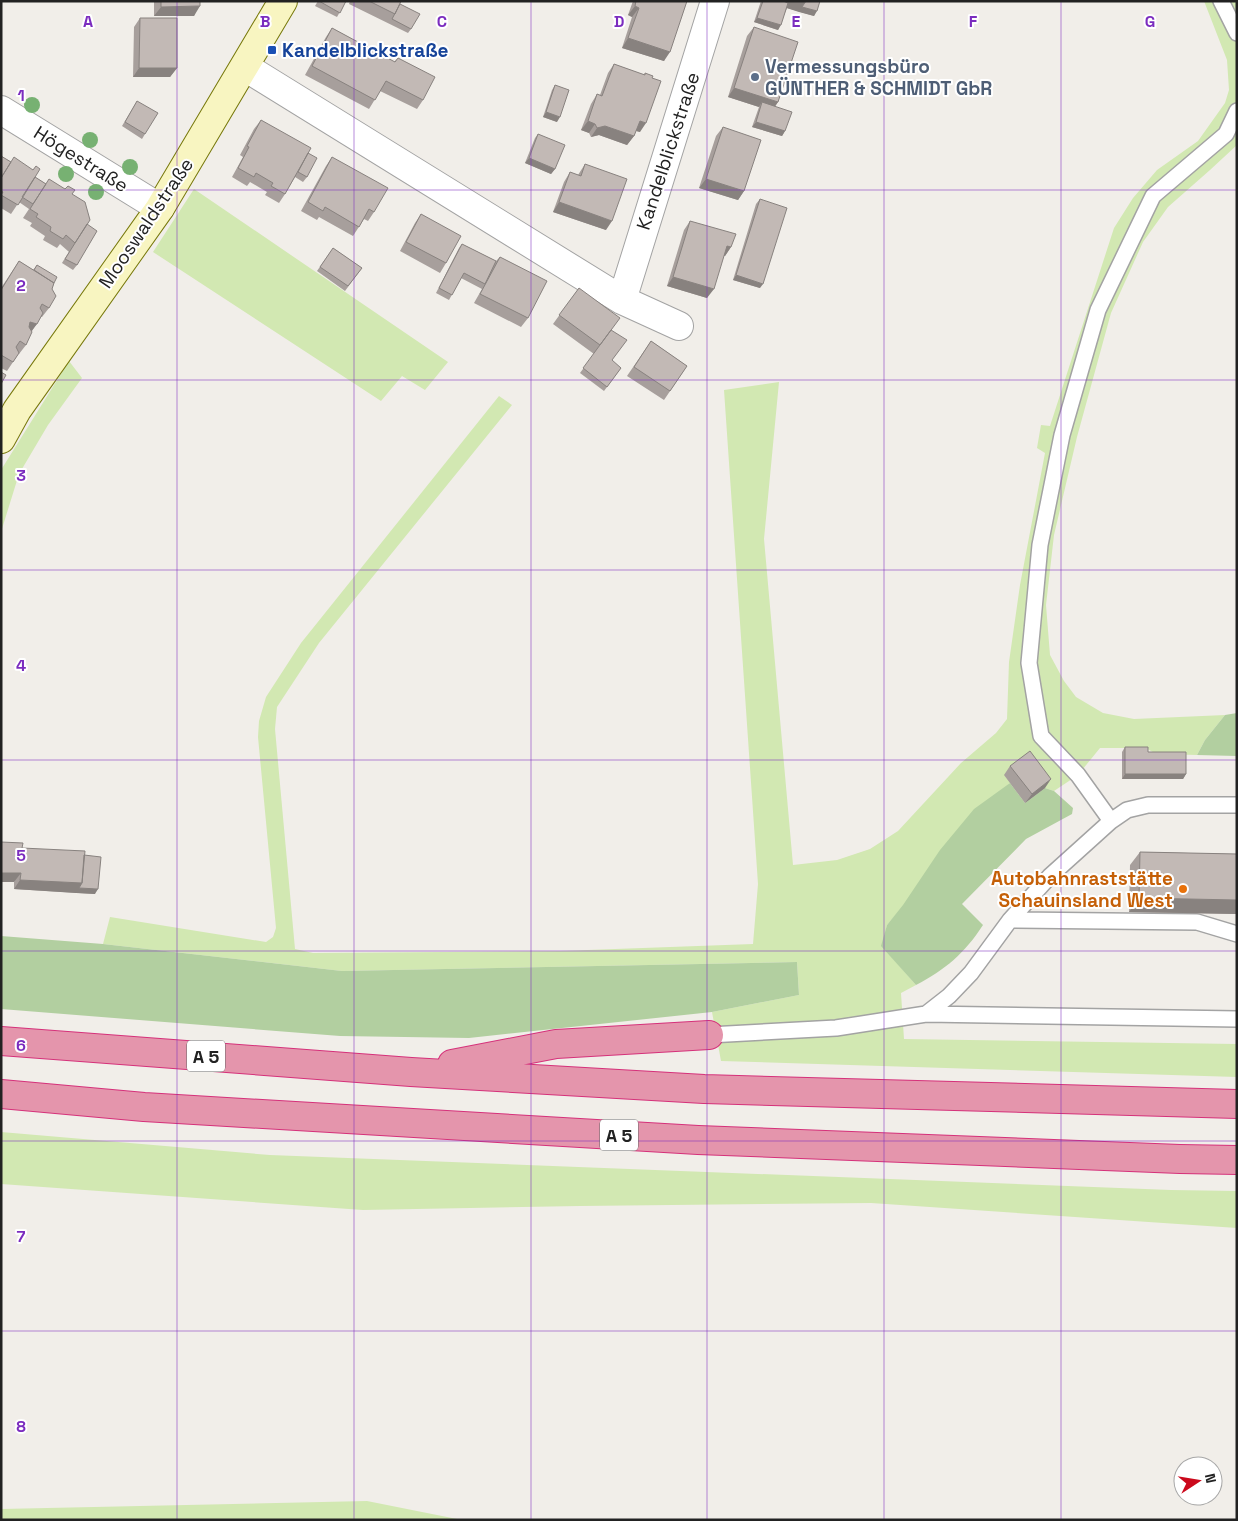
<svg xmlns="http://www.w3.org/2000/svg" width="1238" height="1521" font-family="'Space Grotesk',sans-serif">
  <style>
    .grass { fill: #d2e8b2 }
    .forest { fill: #b2cfa0 }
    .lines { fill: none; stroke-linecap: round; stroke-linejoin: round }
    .lane-casing { stroke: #a3a3a3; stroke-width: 18 }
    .street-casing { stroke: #a3a3a3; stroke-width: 30 }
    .secondary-casing { stroke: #77780a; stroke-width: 30 }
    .highway-casing { stroke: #d5317a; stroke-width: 30 }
    .lane { stroke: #fff; stroke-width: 15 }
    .street { stroke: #fff; stroke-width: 28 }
    .secondary { stroke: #f8f5c1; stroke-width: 28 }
    .highway { stroke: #e495ac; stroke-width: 28 }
    .tree { fill: #77b172 }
    .wall { fill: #a79f9c }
    .shaded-wall { fill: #88827f }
    .building { fill: #c2b9b5; stroke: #88827f }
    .grid { fill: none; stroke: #7b2cbf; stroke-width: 1; stroke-opacity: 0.55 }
    .transit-dot { fill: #1a4fb4; stroke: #fff; stroke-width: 2 }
    .service-dot { fill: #5c6f8a; stroke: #fff; stroke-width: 2 }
    .food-dot { fill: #e8710a; stroke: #fff; stroke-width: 2 }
    .labels { text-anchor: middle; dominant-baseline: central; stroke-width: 4; stroke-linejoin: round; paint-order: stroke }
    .shield { fill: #fff; stroke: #646464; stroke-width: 1 }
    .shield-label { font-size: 18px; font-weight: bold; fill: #222 }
    .transit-label { font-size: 19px; font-weight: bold; fill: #164399; stroke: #fff; text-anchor: start }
    .service-label { font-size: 19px; font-weight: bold; fill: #4e5e75; stroke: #fff; text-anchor: start }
    .street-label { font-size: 19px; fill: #222; stroke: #fff }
    .food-label { font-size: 19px; font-weight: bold; fill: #c56008; stroke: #fff; text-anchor: end }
    .grid-label { font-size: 16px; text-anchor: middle; font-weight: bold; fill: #7b2cbf; stroke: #fff; stroke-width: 4; stroke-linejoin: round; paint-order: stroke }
  </style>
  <rect width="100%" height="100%" fill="#f1eee9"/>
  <path class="grass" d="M 1204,1 L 1237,1 L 1237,145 L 1210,170 L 1168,207 L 1143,242 L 1111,313 L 1077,437 L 1054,535 L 1046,605 L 1050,655 L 1064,681 L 1076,697 L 1103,713 L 1134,719 L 1225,715 L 1205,740 L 1197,755 L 1156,754 L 1146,748 L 1100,748 L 1078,775 L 1054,791 L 1045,788 L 1025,803 L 1010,783 L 887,925 L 882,946 L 916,985 L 901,993 L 904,1039 L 1237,1044 L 1237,1077 L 721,1061 L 712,1012 L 799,995 L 797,962 L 342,971 L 103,944 L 110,917 L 266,942 L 273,937 L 276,928 L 258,737 L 259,721 L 266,697 L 301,643 L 499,396 L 512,405 L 319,643 L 277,707 L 275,729 L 295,949 L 313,953 L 560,951 L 753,944 L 758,884 L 724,390 L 779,382 L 764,539 L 793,865 L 837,860 L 870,849 L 898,831 L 961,763 L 996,733 L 1007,719 L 1009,662 L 1020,585 L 1045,453 L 1037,448 L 1041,425 L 1050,426 L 1114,228 L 1133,198 L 1157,170 L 1198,141 L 1225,103 L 1229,90 L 1227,60 Z
    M 194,189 L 448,362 L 425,390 L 402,376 L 381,401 L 153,252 Z
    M 69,361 L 82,378 L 48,425 L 19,474 L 1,532 L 1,470 Z
    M 1,1132 L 270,1155 L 1171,1190 L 1237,1191 L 1237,1228 L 871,1203 L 580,1206 L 363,1210 L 1,1184 Z
    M 367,1501 L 462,1520 L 1,1520 L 1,1509 Z"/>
  <path class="forest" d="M 1237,713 L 1237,756 L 1197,755 L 1205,740 L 1225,715 Z
    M 1010,783 L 1025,803 L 1045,788 L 1054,791 L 1073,808 L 1072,814 L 1026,839 L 962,904 L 983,925 C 965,953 945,970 916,985 L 881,946 L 887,925 L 903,905 L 940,850 L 974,809 Z
    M 1,936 L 103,944 L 342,971 L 797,962 L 799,995 L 712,1012 L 469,1038 L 340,1036 L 1,1009 Z"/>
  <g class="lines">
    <g class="lane-casing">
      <path id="lane" d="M 1221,1 L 1237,33
        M 1111,821 L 1078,775 L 1041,736 L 1029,663 L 1040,545 L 1062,435 L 1098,310 L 1153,196 L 1226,134 L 1237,111
        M 1010,920 L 1197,922 L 1237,934
        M 926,1014 L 1237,1019
        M 709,1035 L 836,1028 L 926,1014 L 949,996 L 971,973 L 1010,920 L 1050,876 L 1111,821 L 1127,810 L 1148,805 L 1237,805"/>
    </g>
    <g class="street-casing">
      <path id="street" d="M 245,67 L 622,300 L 679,326
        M 1,110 L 160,208
        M 622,300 L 715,1"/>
    </g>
    <g class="secondary-casing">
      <path id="secondary" d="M 1,439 L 17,410 L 160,208 L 283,1"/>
    </g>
    <g class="highway-casing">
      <path id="highway" d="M 1,1041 L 411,1072 L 704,1089 L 1237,1104
        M 452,1064 L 556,1044 L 709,1035
        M 1,1094 L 144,1107 L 698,1140 L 1180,1159 L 1237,1160"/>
    </g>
    <use href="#lane" class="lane"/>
    <use href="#street" class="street"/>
    <use href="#secondary" class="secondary"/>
    <use href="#highway" class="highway"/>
  </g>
  <g class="tree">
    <circle cx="32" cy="105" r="8"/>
    <circle cx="90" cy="140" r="8"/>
    <circle cx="130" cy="167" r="8"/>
    <circle cx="66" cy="174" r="8"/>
    <circle cx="96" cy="192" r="8"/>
  </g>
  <path class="wall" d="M 154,1 L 200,1 L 194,16 L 154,16 Z
    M 318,1 L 346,1 L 337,17 L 315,6 Z
    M 350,1 L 401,1 L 400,4 L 411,29 L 408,33 L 349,4 Z
    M 633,1 L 687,1 L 664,61 L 622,48 L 632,17 L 628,15 Z
    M 761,1 L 820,1 L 814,16 L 787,8 L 778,30 L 754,22 Z
    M 140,18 L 177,68 L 170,77 L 133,77 L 134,27 Z
    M 754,27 L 778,102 L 775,106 L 785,131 L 782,136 L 752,127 L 759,107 L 728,97 L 747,36 Z
    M 332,28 L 394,62 L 398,58 L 423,100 L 417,109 L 380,91 L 369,109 L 305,75 L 326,37 Z
    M 614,64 L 644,75 L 645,73 L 640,132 L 636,131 L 634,136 L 627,145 L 599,135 L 591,137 L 589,133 L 581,130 L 591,104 L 597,94 L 600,95 L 608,73 Z
    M 555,85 L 557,122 L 543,117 L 552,90 Z
    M 137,101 L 145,134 L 142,139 L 122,126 Z
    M 261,120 L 308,153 L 307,177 L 303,182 L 295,177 L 285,194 L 279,203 L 265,195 L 267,192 L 250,182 L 247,186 L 232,177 L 243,157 L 240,155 L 254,129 Z
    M 723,127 L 744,191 L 738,200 L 699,188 L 716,136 Z
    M 538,134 L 555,169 L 551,174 L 525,163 L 535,138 Z
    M 1,156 L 11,162 L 33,170 L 36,166 L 35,177 L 46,184 L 72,194 L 87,224 L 77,265 L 73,270 L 62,263 L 70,250 L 69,252 L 60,244 L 57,248 L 43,240 L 45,236 L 30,226 L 32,223 L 23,218 L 29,209 L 19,202 L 11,214 L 1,208 Z
    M 332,157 L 374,212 L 368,221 L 364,219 L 353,236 L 319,217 L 317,220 L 301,211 L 326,166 Z
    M 585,164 L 606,230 L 553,212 L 564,182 L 570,172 L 578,175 Z
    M 760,199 L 760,288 L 733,280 L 756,204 Z
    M 421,214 L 446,263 L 440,273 L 400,251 L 415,223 Z
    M 690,221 L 731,247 L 725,256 L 724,256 L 707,298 L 667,286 L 684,230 Z
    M 462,244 L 496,261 L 500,257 L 528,318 L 521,327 L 474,303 L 482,289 L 461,278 L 449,300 L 436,293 L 459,248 Z
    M 333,248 L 362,268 L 345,291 L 317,271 Z
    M 19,261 L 33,270 L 37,265 L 54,283 L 52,289 L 49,308 L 42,317 L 41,317 L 32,331 L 26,345 L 19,354 L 19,353 L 7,371 L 1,368 L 1,288 Z
    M 579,288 L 606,336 L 612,361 L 621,368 L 604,391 L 580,373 L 594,354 L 553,324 Z
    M 651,341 L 687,366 L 664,400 L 627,376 Z
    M 1125,747 L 1148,752 L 1186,774 L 1183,779 L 1122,779 L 1122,752 Z
    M 1010,766 L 1045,788 L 1025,803 L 1004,775 Z
    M 22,848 L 84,855 L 95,894 L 14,889 L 14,882 Z
    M 1140,852 L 1237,854 L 1237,914 L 1129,912 L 1130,865 Z"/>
  <path class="shaded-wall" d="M 765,1 L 801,1 L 805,2 L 799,12 Z
    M 200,6 L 194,16 L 154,16 L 161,7 Z
    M 635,6 L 639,8 L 632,17 L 628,15 Z
    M 802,7 L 817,11 L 814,16 L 799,12 Z
    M 757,18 L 781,25 L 778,30 L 754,22 Z
    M 628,38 L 670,52 L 664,61 L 622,48 Z
    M 139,68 L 177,68 L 170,77 L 133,77 Z
    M 734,88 L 778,102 L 772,111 L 762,102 L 759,107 L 728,97 Z
    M 546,112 L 560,117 L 557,122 L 543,117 Z
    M 588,121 L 595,124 L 589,133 L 581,130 Z
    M 640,121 L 646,123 L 640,132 L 633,130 Z
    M 756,122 L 785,131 L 782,136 L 752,127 Z
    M 605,126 L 634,136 L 627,145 L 599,135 L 591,137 L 597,128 Z
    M 529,158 L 555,169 L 551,174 L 525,163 Z
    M 706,179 L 744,191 L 738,200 L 699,188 Z
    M 559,202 L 612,221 L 606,230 L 553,212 Z
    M 727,246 L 731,247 L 725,256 L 720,255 Z
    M 736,275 L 763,284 L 760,288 L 733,280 Z
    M 673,277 L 714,289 L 707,298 L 667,286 Z
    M 30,322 L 37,324 L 30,333 L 23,331 Z
    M 1125,774 L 1186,774 L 1183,779 L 1122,779 Z
    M 1051,779 L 1045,788 L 1025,803 L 1032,794 Z
    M 1,873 L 21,873 L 14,882 L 1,882 Z
    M 20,880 L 82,883 L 76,893 L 14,889 Z
    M 79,888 L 98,889 L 95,894 L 76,893 Z
    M 1139,898 L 1237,900 L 1237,914 L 1129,912 Z"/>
  <path class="building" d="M 161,1 L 200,1 L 200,6 L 161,7 Z
    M 319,1 L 346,1 L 340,13 Z
    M 369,1 L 401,1 L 395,14 Z
    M 636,1 L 687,1 L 670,52 L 628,38 L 639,8 L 635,6 Z
    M 763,1 L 783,1 L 788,3 L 781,25 L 757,18 Z
    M 806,1 L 820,1 L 817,11 L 802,7 Z
    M 400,4 L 420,14 L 411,29 L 392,19 Z
    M 140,18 L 177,18 L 177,68 L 139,68 Z
    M 754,27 L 798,42 L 778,102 L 734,88 Z
    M 332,28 L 395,62 L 398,58 L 435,77 L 423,100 L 386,81 L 375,100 L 312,66 Z
    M 614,64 L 645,75 L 645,73 L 653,76 L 652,78 L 661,81 L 646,123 L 640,121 L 634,136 L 605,126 L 597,128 L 595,124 L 588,121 L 597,94 L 602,96 Z
    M 555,85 L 569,90 L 560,117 L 546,112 Z
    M 137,101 L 158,113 L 145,134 L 125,122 Z
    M 762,102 L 792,112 L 785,131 L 756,122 Z
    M 261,120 L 311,148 L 285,194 L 271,186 L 273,183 L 256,173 L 254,177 L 238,168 L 249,147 L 247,146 Z
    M 723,127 L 761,140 L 744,191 L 706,179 Z
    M 538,134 L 565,145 L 555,169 L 529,158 Z
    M 308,153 L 317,158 L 307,177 L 298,172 Z
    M 1,156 L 11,162 L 1,178 Z
    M 14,157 L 33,170 L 36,166 L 40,169 L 18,205 L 1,195 L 3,192 L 1,191 L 1,178 Z
    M 332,157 L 388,188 L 374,212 L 369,209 L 359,227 L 325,207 L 323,211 L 308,202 Z
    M 585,164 L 627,179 L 612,221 L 559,202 L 570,172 L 581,176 Z
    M 35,177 L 46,184 L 33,204 L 22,197 Z
    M 49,179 L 65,189 L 68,186 L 75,190 L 72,194 L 85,202 L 90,220 L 75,243 L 66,235 L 63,239 L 50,231 L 51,227 L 36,217 L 38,214 L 30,209 Z
    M 760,199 L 787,208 L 763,284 L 736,275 Z
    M 421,214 L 461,236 L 446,263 L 406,242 Z
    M 690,221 L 736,234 L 731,247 L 727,246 L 714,289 L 673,277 Z
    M 87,224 L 97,231 L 77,265 L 65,259 Z
    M 462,244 L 496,261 L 485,284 L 464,273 L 452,295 L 439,288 Z
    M 333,248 L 362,268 L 348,286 L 320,267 Z
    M 500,257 L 547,281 L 528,318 L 480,294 Z
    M 19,261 L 54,283 L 52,289 L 56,296 L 49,308 L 42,304 L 40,308 L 43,313 L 37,324 L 30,322 L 29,327 L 32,332 L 26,345 L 20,341 L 16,347 L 19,353 L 13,362 L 1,355 L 1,290 Z
    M 37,265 L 57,277 L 54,283 L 34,270 Z
    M 579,288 L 620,318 L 600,345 L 559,315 Z
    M 611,330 L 627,340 L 612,360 L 621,368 L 607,387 L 583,368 Z
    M 651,341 L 687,366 L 670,391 L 634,367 Z
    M 1,372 L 6,375 L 1,384 Z
    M 1125,747 L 1148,747 L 1148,752 L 1186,752 L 1186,774 L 1125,774 Z
    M 1030,751 L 1051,779 L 1032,794 L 1010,766 Z
    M 1,842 L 23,843 L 22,848 L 85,851 L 82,883 L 20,880 L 21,873 L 1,873 Z
    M 1140,852 L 1237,854 L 1237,900 L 1139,898 Z
    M 84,855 L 101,857 L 98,889 L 79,888 L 82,883 Z"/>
  <path class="grid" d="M 177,1 L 177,1520M 354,1 L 354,1520M 531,1 L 531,1520M 707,1 L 707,1520M 884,1 L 884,1520M 1061,1 L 1061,1520M 1,190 L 1237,190M 1,380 L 1237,380M 1,570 L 1237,570M 1,760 L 1237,760M 1,951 L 1237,951M 1,1141 L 1237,1141M 1,1331 L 1237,1331"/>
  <rect class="transit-dot" x="267" y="45" width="10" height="10" rx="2.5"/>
  <circle class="service-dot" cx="755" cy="77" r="5"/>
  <circle class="food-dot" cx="1183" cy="889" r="5"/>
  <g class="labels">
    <g class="shield">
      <rect x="187" y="1040.5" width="38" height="31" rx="4"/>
      <rect x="600" y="1119.5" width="38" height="31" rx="4"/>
    </g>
    <g class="shield-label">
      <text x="206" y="1056">A 5</text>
      <text x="619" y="1135">A 5</text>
    </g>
    <g class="transit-label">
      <text x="282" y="50">Kandelblickstraße</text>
    </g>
    <g class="service-label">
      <text x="765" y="66">Vermessungsbüro<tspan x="765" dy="22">GÜNTHER &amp; SCHMIDT GbR</tspan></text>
    </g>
    <g class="street-label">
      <text transform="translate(668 151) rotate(-72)">Kandelblickstraße</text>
      <text transform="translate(81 159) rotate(32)">Högestraße</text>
      <text transform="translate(146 223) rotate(-56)">Mooswaldstraße</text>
    </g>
    <g class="food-label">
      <text x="1173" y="878">Autobahnraststätte<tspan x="1173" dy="22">Schauinsland West</tspan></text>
    </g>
  </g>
  <g class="grid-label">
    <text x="88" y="27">A</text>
    <text x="265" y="27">B</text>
    <text x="442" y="27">C</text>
    <text x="619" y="27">D</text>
    <text x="796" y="27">E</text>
    <text x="973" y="27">F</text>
    <text x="1150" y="27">G</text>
    <text x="21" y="101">1</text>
    <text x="21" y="291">2</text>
    <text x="21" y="481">3</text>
    <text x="21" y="671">4</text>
    <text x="21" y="861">5</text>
    <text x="21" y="1051">6</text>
    <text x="21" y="1242">7</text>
    <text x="21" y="1432">8</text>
  </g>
  <rect width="1238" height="1521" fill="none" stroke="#222222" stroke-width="5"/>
  <g transform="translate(1198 1481) rotate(78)"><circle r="24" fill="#ffffff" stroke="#a7a7a7"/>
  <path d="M0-4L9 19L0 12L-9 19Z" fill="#cb091c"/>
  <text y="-8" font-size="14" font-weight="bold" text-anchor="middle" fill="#222222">N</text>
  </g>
</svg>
